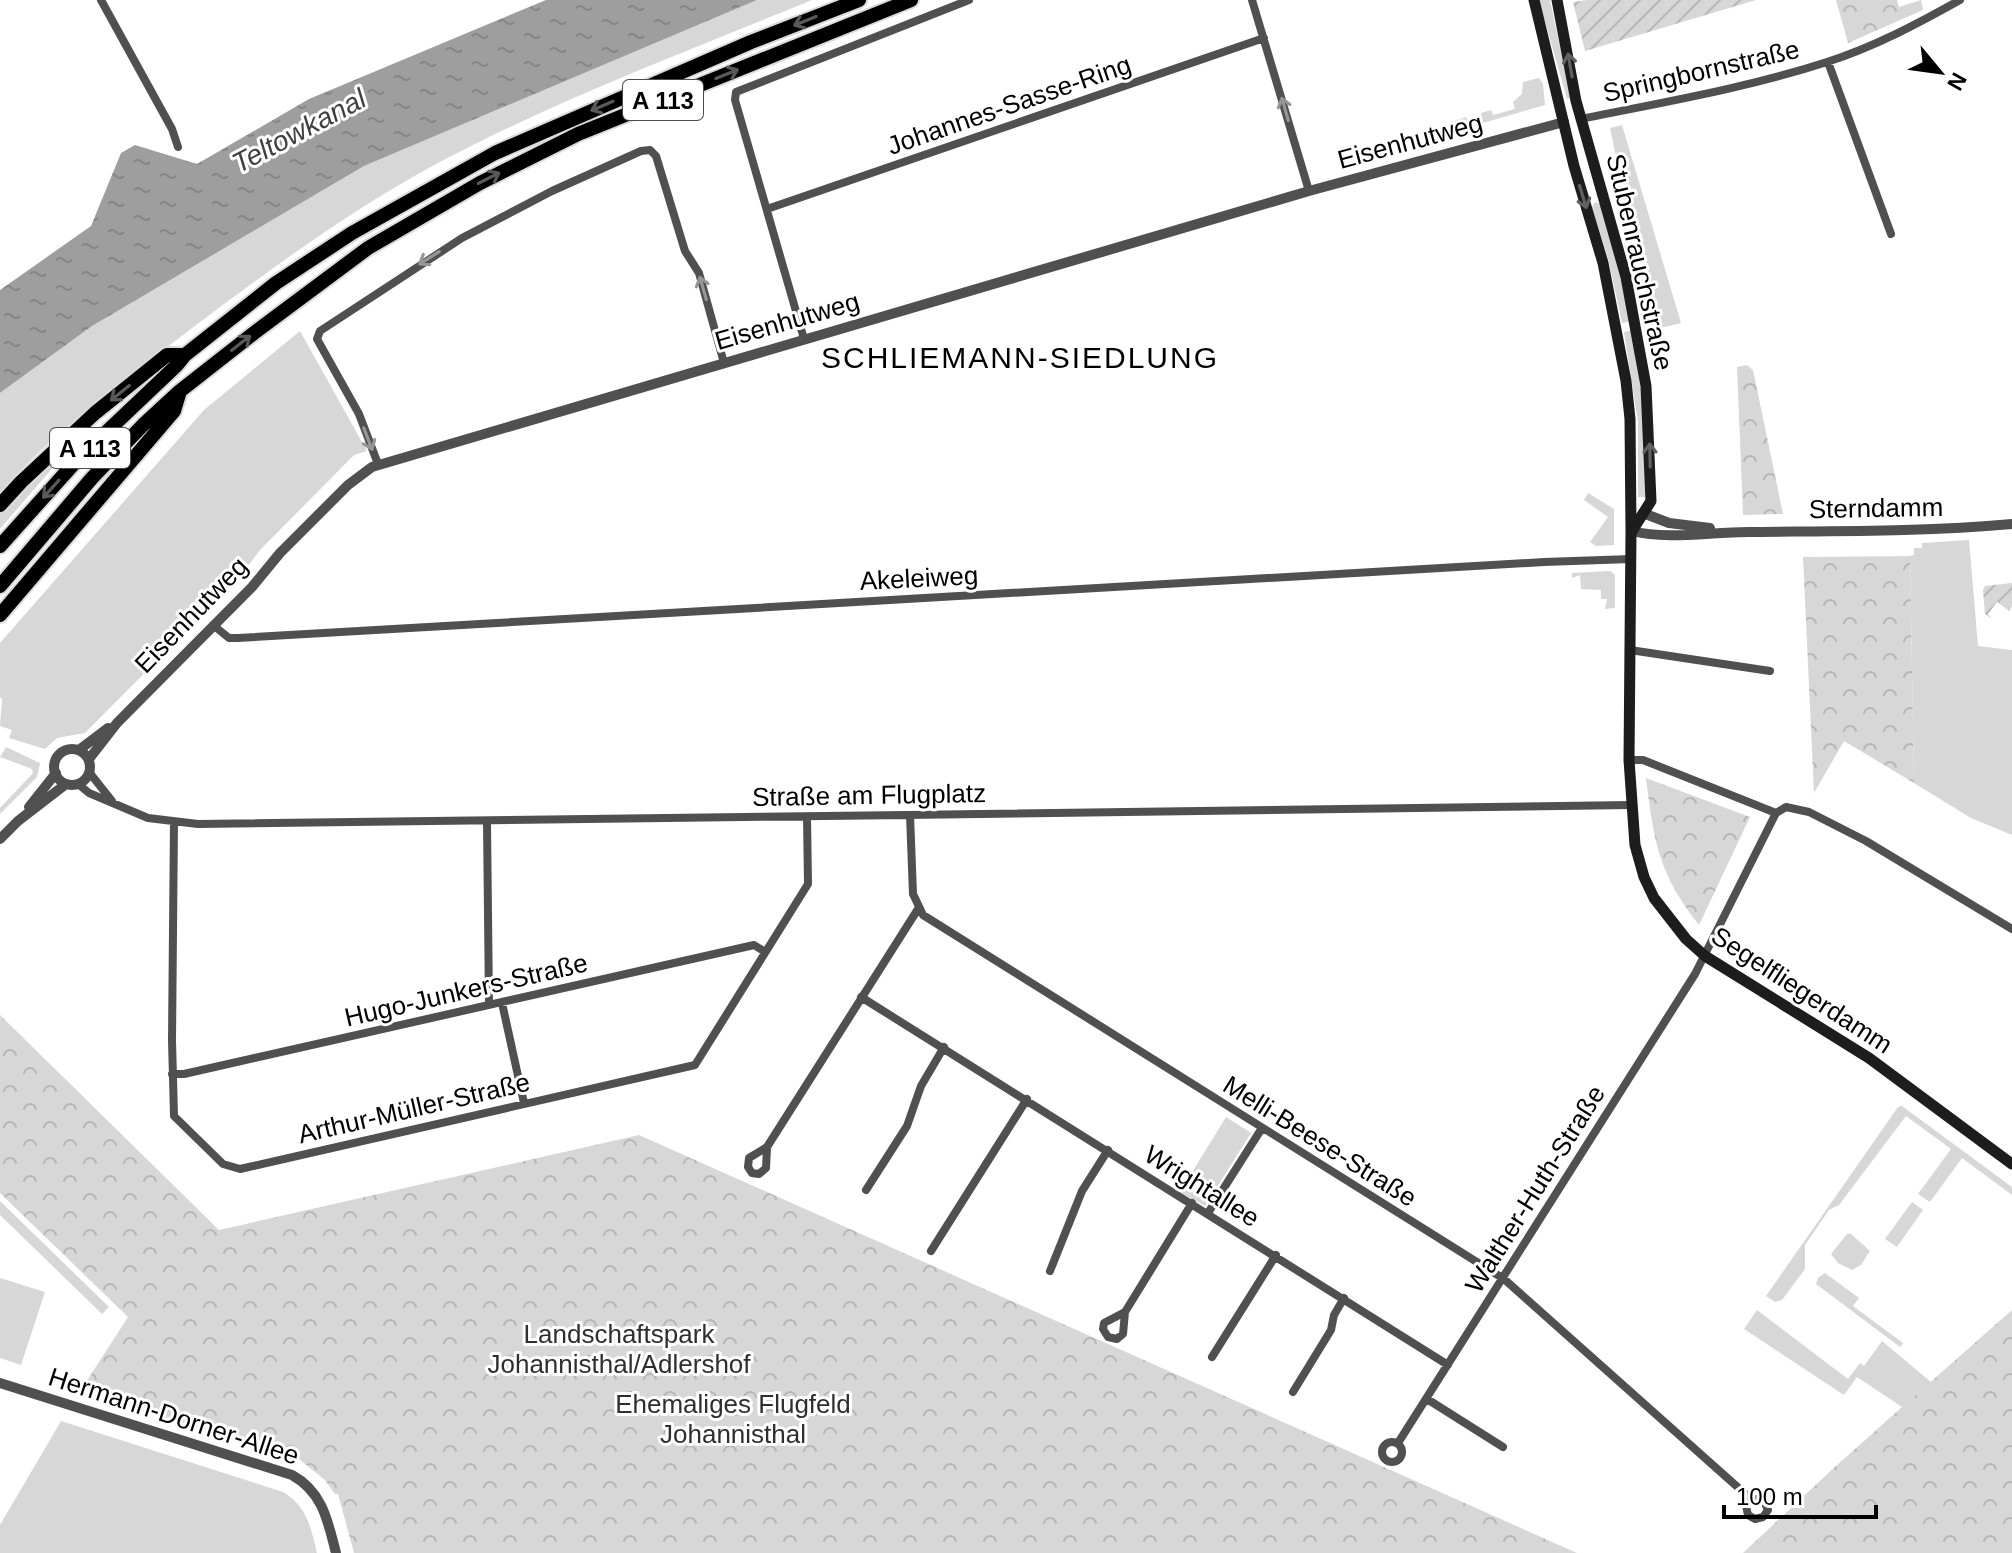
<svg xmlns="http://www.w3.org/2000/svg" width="2012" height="1553" font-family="Arial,sans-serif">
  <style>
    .grass { fill: #d7d7d7 }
    .park { fill: url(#park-crowns) }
    .garden { fill: url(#garden-furrows) }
    .water { fill: url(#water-ripples) }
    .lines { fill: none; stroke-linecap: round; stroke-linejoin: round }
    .motorway-casing { stroke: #dbdbdb; stroke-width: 18 }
    .minor { stroke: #505050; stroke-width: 8 }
    .tertiary { stroke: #505050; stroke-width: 10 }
    .secondary { stroke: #1d1d1d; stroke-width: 11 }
    .motorway { stroke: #000; stroke-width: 14 }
    .oneway { stroke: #595959 }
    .oneway2 { stroke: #616161 }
    .oneway3 { stroke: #969696 }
    .labels { text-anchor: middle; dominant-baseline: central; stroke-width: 6; stroke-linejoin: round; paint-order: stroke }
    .shield { fill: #fff; stroke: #4c4c4c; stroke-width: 2 }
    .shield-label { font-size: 24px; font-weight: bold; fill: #000 }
    .street-label { font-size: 26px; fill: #000; stroke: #fff }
    .park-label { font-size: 26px; fill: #2e2e2e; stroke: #fff }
    .water-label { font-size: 28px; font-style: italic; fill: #3f3f3f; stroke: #fff }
    .quarter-label { font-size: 30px; letter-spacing: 2px; fill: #000; stroke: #fff }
  </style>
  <defs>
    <pattern id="park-crowns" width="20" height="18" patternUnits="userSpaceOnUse" patternTransform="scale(2)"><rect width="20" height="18" fill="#d7d7d7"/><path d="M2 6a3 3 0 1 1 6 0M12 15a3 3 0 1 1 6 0" fill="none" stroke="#b7b7b7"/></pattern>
    <pattern id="garden-furrows" width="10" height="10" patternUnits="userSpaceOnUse" patternTransform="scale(2)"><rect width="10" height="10" fill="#d7d7d7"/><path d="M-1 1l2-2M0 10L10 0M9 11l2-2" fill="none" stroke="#b7b7b7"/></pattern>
    <pattern id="water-ripples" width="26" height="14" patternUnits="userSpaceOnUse" patternTransform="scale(2)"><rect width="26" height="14" fill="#9e9e9e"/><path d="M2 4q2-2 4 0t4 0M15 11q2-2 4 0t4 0" fill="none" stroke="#868686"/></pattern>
  </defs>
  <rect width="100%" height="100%" fill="#fff"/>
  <path class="grass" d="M 757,0 L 812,0 C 695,48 575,93 461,151 C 360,202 269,270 179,338 C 117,385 52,434 0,492 L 0,393 L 92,326 L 364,166 Z
    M 1539,0 L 1550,0 L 1571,98 L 1567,99 Z
    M 1539,78 L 1543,84 L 1545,105 L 1448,133 C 1448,122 1457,120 1466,117 L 1468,123 L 1482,119 L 1481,113 L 1491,110 L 1493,115 L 1515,109 L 1513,102 L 1522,94 L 1523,82 Z
    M 1622,125 L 1681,323 L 1653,330 L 1610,128 Z
    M 1595,202 L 1600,204 L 1617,262 L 1631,321 L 1622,323 L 1609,262 L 1592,207 Z
    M 1632,330 L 1642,398 L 1646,497 L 1638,497 L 1638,422 L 1624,332 Z
    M 300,331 L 367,451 L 354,455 L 260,550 L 238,579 L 85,733 L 57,738 L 45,749 L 9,738 L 12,730 L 0,726 L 2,699 L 0,697 L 0,643 L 204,410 Z
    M 90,425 L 92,427 L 62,457 L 0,529 L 0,514 Z
    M 1588,493 L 1614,509 L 1614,545 L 1596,546 L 1590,542 L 1608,517 L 1584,500 Z
    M 1969,540 L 1978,646 L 2012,650 L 2012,835 L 1971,818 L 1914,783 L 1910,556 L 1914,555 L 1914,548 L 1922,548 L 1922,543 Z
    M 1610,571 L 1615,575 L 1615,608 L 1605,609 L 1607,599 L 1601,599 L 1601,590 L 1581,589 L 1580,575 L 1572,578 L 1572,573 Z
    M 6,747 L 40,763 L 37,777 L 0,814 L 0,808 L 33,773 L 32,769 L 0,757 Z
    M 1902,1106 L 2012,1187 L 2012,1195 L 1962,1158 L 1930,1202 L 1918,1194 L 1951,1149 L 1906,1116 L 1839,1205 L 1829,1210 L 1805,1245 L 1805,1269 L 1782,1300 L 1775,1302 L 1766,1296 L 1898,1107 Z
    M 1226,1117 L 1251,1133 L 1205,1206 L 1180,1192 Z
    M 0,1201 L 109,1307 L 102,1314 L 0,1215 Z
    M 1912,1202 L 1923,1210 L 1897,1247 L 1885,1239 Z
    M 1847,1234 L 1851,1234 L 1870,1251 L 1861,1265 L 1852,1270 L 1838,1263 L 1831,1254 Z
    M 1825,1273 L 1859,1298 L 1853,1306 L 1903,1343 L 1900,1347 L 1816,1284 L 1818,1278 Z
    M 0,1278 L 45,1292 L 21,1365 L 0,1358 Z
    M 1757,1310 L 1848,1379 L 1860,1363 L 1864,1366 L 1882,1341 L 1931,1382 L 2012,1310 L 1776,1521 L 1902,1407 L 1857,1377 L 1844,1395 L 1744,1329 Z
    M 61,1421 L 283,1492 C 307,1506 311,1528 317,1553 L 0,1553 L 0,1525 Z"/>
  <path class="park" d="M 1836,0 L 1897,0 L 1899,7 L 1921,0 L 1923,10 L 1848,43 Z
    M 1747,365 L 1753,370 L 1783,514 L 1743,515 L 1737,367 Z
    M 1910,556 L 1914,783 L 1844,741 L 1814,793 L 1803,557 Z
    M 1646,778 L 1750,817 L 1699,925 C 1658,873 1654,842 1646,778 Z
    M 0,1015 L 219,1230 L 639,1135 L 1577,1553 L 354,1553 L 338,1494 L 335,1494 L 325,1480 L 300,1460 L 81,1390 L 128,1317 L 0,1193 Z
    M 2012,1310 L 2012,1553 L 1743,1553 L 1837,1465 Z"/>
  <path class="garden" d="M 1587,0 L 1756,0 L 1585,51 L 1573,2 Z
    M 2012,583 L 2012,606 L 2009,611 L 1997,602 L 1988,614 L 1992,619 L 1985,614 L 1983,590 L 1985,586 Z"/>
  <path class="water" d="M 546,0 L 757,0 L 364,166 L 92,326 L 0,393 L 0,290 L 91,226 L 121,153 L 135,145 L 197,164 L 309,99 Z"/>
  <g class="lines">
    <g class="motorway-casing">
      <path id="motorway" d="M 0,505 L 21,482 L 95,413 L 167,355 L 185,355
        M 0,546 L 78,459 L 177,365 L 185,355 L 276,283 L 352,233 L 495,153 L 751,42 L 859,0
        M 0,586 L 92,478 L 143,425 L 180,391 L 254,333 L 368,248 L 480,183 L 578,134 L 911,0
        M 0,615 L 174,411 L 180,391"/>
    </g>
    <path class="minor" d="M 101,0 L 172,129 L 178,147
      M 1252,0 L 1309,191
      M 1828,62 L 1891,234
      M 1581,119 C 1664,102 1747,88 1827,62 C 1874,47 1917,24 1960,0
      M 767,209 L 1264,38
      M 804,339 L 735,100 L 736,92 L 969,0
      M 378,464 L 359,414 L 317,339 L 320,331 L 462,238 L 552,191 L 641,151 L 650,150 L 656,156 L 685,251 L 699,273 L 724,363
      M 213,625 L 229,638 L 238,638 L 1544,562 L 1631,559
      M 1630,650 L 1770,671
      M 1629,760 L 1643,760 L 1776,813
      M 89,772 L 112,801
      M 78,784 L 89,793 L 148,818 L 198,824 C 676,822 1153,808 1631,805
      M 1776,813 L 1786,807 L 1809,812 L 1866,841 L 2012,929
      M 910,815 L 913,894 L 923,915 L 1504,1279 L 1751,1499 L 1763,1499 L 1768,1510 L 1763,1517 L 1755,1519 L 1748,1515 L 1746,1506 L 1751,1499
      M 174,822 L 172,1040 L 174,1116 L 223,1164 L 240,1169 L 695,1065 L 808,884 L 807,817
      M 487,822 L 489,1005
      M 861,997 L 1448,1365
      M 502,1003 L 524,1103
      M 172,1074 L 184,1074 L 754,945 L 765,952
      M 767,1147 L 749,1158 L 748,1167 L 752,1173 L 759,1174 L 766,1168 L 767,1147 L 918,909
      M 866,1190 L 907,1126 L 921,1086 L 944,1047
      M 1208,1213 L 1262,1128
      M 931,1251 L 1027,1099
      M 1050,1271 L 1082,1191 L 1108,1150
      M 1125,1312 L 1104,1323 L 1103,1329 L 1108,1337 L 1117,1339 L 1123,1334 L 1125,1312 L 1192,1203
      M 1212,1357 L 1276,1255
      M 1293,1392 L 1331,1330 L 1334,1315 L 1344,1298
      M 1427,1399 L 1503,1447
      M1382 1452a10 10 0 1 1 20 0a10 10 0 1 1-20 0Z
      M 1398,1443 L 1695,974 L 1776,813"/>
    <path class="tertiary" d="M 1643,513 L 1669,523 L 1710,528
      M 1631,531 C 1670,540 1708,532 1748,532 C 1836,531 1924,532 2012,524
      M54 767a18 18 0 1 1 36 0a18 18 0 1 1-36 0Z
      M 79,750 L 108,728
      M 89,759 L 117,723 L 252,587 L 280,553 L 348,485 L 372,467 L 1309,191 L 1564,122
      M 29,807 L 56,773
      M 0,839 L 18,821 L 66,784
      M 0,1383 L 292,1475 C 323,1492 328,1522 336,1553"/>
    <path class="secondary" d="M 1534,0 L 1574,166 L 1603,263 L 1626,381 L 1630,419 L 1631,531 L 1629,760 L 1635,845 L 1644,877 L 1654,898 L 1686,939 L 1705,956 L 1869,1058 L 2012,1164
      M 1557,0 L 1576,101 L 1626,277 L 1646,386 L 1651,501 L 1632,531"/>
    <use href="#motorway" class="motorway"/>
  </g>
  <defs><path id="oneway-shaft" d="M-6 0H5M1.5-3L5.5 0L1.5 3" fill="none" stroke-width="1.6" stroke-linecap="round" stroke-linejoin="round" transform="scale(2)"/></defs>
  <g class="oneway">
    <use href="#oneway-shaft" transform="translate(805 21) rotate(158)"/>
    <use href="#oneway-shaft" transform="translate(727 74) rotate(-22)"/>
    <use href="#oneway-shaft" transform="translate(602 106) rotate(157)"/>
    <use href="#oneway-shaft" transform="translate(489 178) rotate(-27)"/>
    <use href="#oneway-shaft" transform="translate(241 343) rotate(-38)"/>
    <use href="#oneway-shaft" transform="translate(120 393) rotate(141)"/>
    <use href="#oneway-shaft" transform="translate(51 489) rotate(132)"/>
  </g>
  <g class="oneway2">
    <use href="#oneway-shaft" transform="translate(1570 65) rotate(-100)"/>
    <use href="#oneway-shaft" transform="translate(1583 197) rotate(73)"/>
    <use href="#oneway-shaft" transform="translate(1650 455) rotate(-91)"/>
  </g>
  <g class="oneway3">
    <use href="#oneway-shaft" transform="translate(1285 109) rotate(-106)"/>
    <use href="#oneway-shaft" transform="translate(429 258) rotate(148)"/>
    <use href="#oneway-shaft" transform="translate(703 288) rotate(-106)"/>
    <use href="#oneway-shaft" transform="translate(368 439) rotate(69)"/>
  </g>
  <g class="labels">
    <g class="shield">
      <rect x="623" y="80" width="80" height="40" rx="6"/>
      <rect x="50" y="428" width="80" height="40" rx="6"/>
    </g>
    <g class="shield-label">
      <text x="663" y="100">A 113</text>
      <text x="90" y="448">A 113</text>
    </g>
    <g class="street-label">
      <text transform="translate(1701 71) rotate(-13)">Springbornstraße</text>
      <text transform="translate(1009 105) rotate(-19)">Johannes-Sasse-Ring</text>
      <text transform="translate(1410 141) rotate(-15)">Eisenhutweg</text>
      <text transform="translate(1640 262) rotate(77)">Stubenrauchstraße</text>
      <text transform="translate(787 321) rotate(-16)">Eisenhutweg</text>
      <text transform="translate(1876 508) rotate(-1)">Sterndamm</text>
      <text transform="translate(919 578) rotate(-3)">Akeleiweg</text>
      <text transform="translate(191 615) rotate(-46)">Eisenhutweg</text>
      <text transform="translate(869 795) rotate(-1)">Straße am Flugplatz</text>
      <text transform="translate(466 990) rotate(-13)">Hugo-Junkers-Straße</text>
      <text transform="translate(1802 990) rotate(33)">Segelfliegerdamm</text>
      <text transform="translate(414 1108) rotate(-13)">Arthur-Müller-Straße</text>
      <text transform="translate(1320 1141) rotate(32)">Melli-Beese-Straße</text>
      <text transform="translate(1202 1186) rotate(32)">Wrightallee</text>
      <text transform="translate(1535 1189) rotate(-58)">Walther-Huth-Straße</text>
      <text transform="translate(174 1416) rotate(18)">Hermann-Dorner-Allee</text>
    </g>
    <g class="park-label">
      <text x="619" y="1334">Landschaftspark<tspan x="619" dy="30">Johannisthal/Adlershof</tspan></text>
      <text x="733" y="1404">Ehemaliges Flugfeld<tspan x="733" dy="30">Johannisthal</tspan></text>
    </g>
    <g class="water-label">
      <text transform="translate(299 131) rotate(-28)">Teltowkanal</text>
    </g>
    <g class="quarter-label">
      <text x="1020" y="357">SCHLIEMANN-SIEDLUNG</text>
    </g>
  </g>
  <g transform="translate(1940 72) rotate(119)" stroke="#ffffff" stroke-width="6" paint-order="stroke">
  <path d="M0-6L14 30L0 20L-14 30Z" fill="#000000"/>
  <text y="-12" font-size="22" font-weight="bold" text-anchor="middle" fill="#000000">N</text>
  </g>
  <path d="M1724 1505v12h152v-12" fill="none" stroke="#000000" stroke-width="4"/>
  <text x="1736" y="1505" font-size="24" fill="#000000" stroke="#ffffff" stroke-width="6" paint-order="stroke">100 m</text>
</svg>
